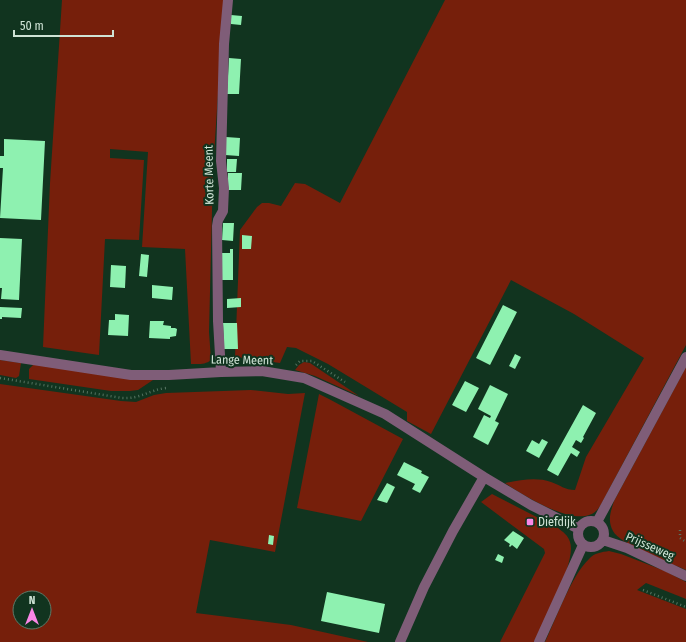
<svg xmlns="http://www.w3.org/2000/svg" width="686" height="642" font-family="'Fira Sans Condensed',sans-serif">
  <style>
    .green { fill: #761f0b; fill-rule: evenodd }
    .building { fill: #8ef1b0 }
    .lines { fill: none; stroke-linecap: round; stroke-linejoin: round }
    .path { stroke: #567361; stroke-width: 2.5; stroke-dasharray: 1 3; stroke-linecap: butt }
    .minor { stroke: #7f5d78; stroke-width: 10 }
    .poi-dot { fill: #fa87e6; stroke: #11341f; stroke-width: 1.5 }
    .labels { text-anchor: middle; dominant-baseline: central; stroke-width: 4; stroke-linejoin: round; paint-order: stroke }
    .street-label { font-size: 12px; fill: #cfe3d5; stroke: #11341f }
    .poi-label { font-size: 12px; fill: #cfe3d5; stroke: #11341f; text-anchor: start }
  </style>
  <rect width="100%" height="100%" fill="#11341f"/>
  <path class="green" d="M 62,0 L 224,0 L 213,171 L 209,332 L 211,360 C 205,365 198,364 191,364 L 185,249 L 142,247 L 148,152 L 110,149 L 110,158 L 144,160 L 139,240 L 105,239 L 99,355 L 43,347 L 50,183 Z
    M 445,0 L 686,0 L 686,345 L 605,497 C 603,501 600,507 597,510 C 578,531 522,494 505,483 C 520,480 537,477 551,482 C 560,485 565,490 575,490 L 586,457 L 644,358 L 574,314 L 511,280 L 431,434 L 407,421 L 407,412 L 328,364 L 296,348 L 287,347 L 280,363 L 235,357 L 240,230 L 257,207 L 262,203 L 269,203 L 281,206 L 295,183 L 305,184 L 340,203 Z
    M 0,360 L 21,363 L 19,376 L 16,378 L 0,375 Z
    M 304,362 L 310,363 L 359,396 L 315,376 L 295,370 L 299,365 Z
    M 34,364 L 156,378 L 138,390 L 130,391 L 111,391 L 29,379 L 29,369 Z
    M 686,367 L 686,570 C 670,563 619,544 613,531 C 607,520 611,511 614,501 Z
    M 0,384 L 121,401 L 136,402 L 154,395 L 166,393 L 251,390 L 288,394 L 305,393 L 275,552 L 210,540 L 196,613 L 291,625 L 368,642 L 0,642 ZM 20,598 L 44,598 L 44,622 L 20,622 Z
    M 319,394 L 329,399 L 403,439 L 361,521 L 297,508 Z
    M 492,494 L 558,528 C 563,532 568,535 570,542 C 577,561 544,622 534,642 L 500,642 L 545,553 L 544,549 L 481,502 Z
    M 609,551 L 621,554 L 665,571 L 686,582 L 686,599 L 646,583 L 637,590 L 686,609 L 686,642 L 545,642 C 556,619 571,576 589,559 C 594,553 602,552 609,551 Z"/>
  <path class="building" d="M 231,15 L 242,16 L 241,25 L 231,24 Z
    M 229,58 L 241,59 L 239,94 L 227,94 Z
    M 226,137 L 240,138 L 239,156 L 225,155 Z
    M 4,139 L 45,141 L 41,220 L 0,218 L 3,168 L 0,168 L 0,156 L 4,156 Z
    M 227,159 L 237,159 L 236,172 L 227,172 Z
    M 228,173 L 242,173 L 241,190 L 228,190 Z
    M 223,223 L 234,223 L 233,241 L 222,240 Z
    M 242,235 L 252,236 L 251,249 L 242,249 Z
    M 0,238 L 22,239 L 19,300 L 1,299 L 2,288 L 0,288 Z
    M 230,249 L 233,249 L 233,280 L 220,280 L 220,253 L 230,253 Z
    M 141,254 L 149,255 L 147,277 L 139,276 Z
    M 111,265 L 126,266 L 125,288 L 110,287 Z
    M 152,285 L 173,287 L 172,300 L 152,298 Z
    M 241,298 L 241,307 L 227,308 L 227,299 Z
    M 503,305 L 517,312 L 490,365 L 476,358 Z
    M 0,307 L 22,308 L 21,318 L 2,317 L 2,319 L 0,319 Z
    M 115,314 L 129,315 L 128,336 L 108,335 L 109,320 L 115,320 Z
    M 150,321 L 164,321 L 163,325 L 171,326 L 171,328 L 175,328 L 177,329 L 176,336 L 170,337 L 170,339 L 149,338 Z
    M 223,323 L 237,323 L 238,349 L 224,349 Z
    M 515,354 L 521,357 L 515,369 L 509,366 Z
    M 465,381 L 479,388 L 466,412 L 452,405 Z
    M 490,385 L 508,394 L 495,421 L 499,423 L 488,445 L 473,437 L 484,415 L 490,418 L 491,416 L 478,409 Z
    M 583,405 L 596,413 L 583,437 L 584,438 L 581,443 L 576,440 L 572,447 L 580,452 L 577,457 L 571,453 L 558,476 L 547,470 Z
    M 542,439 L 548,442 L 539,458 L 526,451 L 532,440 L 539,444 Z
    M 404,462 L 422,471 L 421,473 L 429,477 L 420,493 L 412,489 L 415,484 L 397,475 Z
    M 387,483 L 395,487 L 387,503 L 377,500 Z
    M 513,531 L 524,538 L 517,549 L 512,545 L 510,547 L 509,546 L 510,544 L 504,540 Z
    M 269,535 L 274,536 L 273,545 L 268,544 Z
    M 498,554 L 504,557 L 502,563 L 495,560 Z
    M 327,592 L 385,604 L 379,633 L 321,621 Z"/>
  <g class="lines">
    <path class="path" d="M 296,365 L 300,361 L 312,361 L 345,382
      M 0,378 L 122,398 C 141,399 149,390 166,388
      M 680,530 L 680,538 L 686,542
      M 643,590 L 686,607"/>
    <path class="minor" d="M 0,355 L 131,375 L 169,375 L 221,372 L 262,371 L 304,378 L 385,414 L 484,477 L 531,505 L 579,529
      M 221,372 L 218,321 L 217,226 L 218,220 L 223,211 L 224,188 L 221,161 L 224,44 L 228,0
      M578 534a13 13 0 1 1 26 0a13 13 0 1 1-26 0Z
      M 597,522 L 686,357
      M 603,540 L 627,548 L 686,576
      M 400,642 L 424,587 L 453,531 L 484,477
      M 539,642 L 583,545"/>
  </g>
  <rect class="poi-dot" x="526" y="518" width="8" height="8" rx="2"/>
  <g class="labels">
    <g class="street-label">
      <text transform="translate(209 175) rotate(-91)">Korte Meent</text>
      <text transform="translate(242 360) rotate(1)">Lange Meent</text>
      <text transform="translate(650 546) rotate(24)">Prijsseweg</text>
    </g>
    <g class="poi-label">
      <text x="538" y="522">Diefdijk</text>
    </g>
  </g>
  <g transform="translate(32 610)"><circle r="19" fill="#11341f" stroke="#5d7a68"/>
  <path d="M0-3L7 15L0 10L-7 15Z" fill="#fa87e6"/>
  <text y="-6" font-size="11" font-weight="bold" text-anchor="middle" fill="#cfe3d5">N</text>
  </g>
  <path d="M14 30v6h99v-6" fill="none" stroke="#cfe3d5" stroke-width="2"/>
  <text x="20" y="30" font-size="12" fill="#cfe3d5" stroke="#11341f" stroke-width="3" paint-order="stroke">50 m</text>
</svg>
